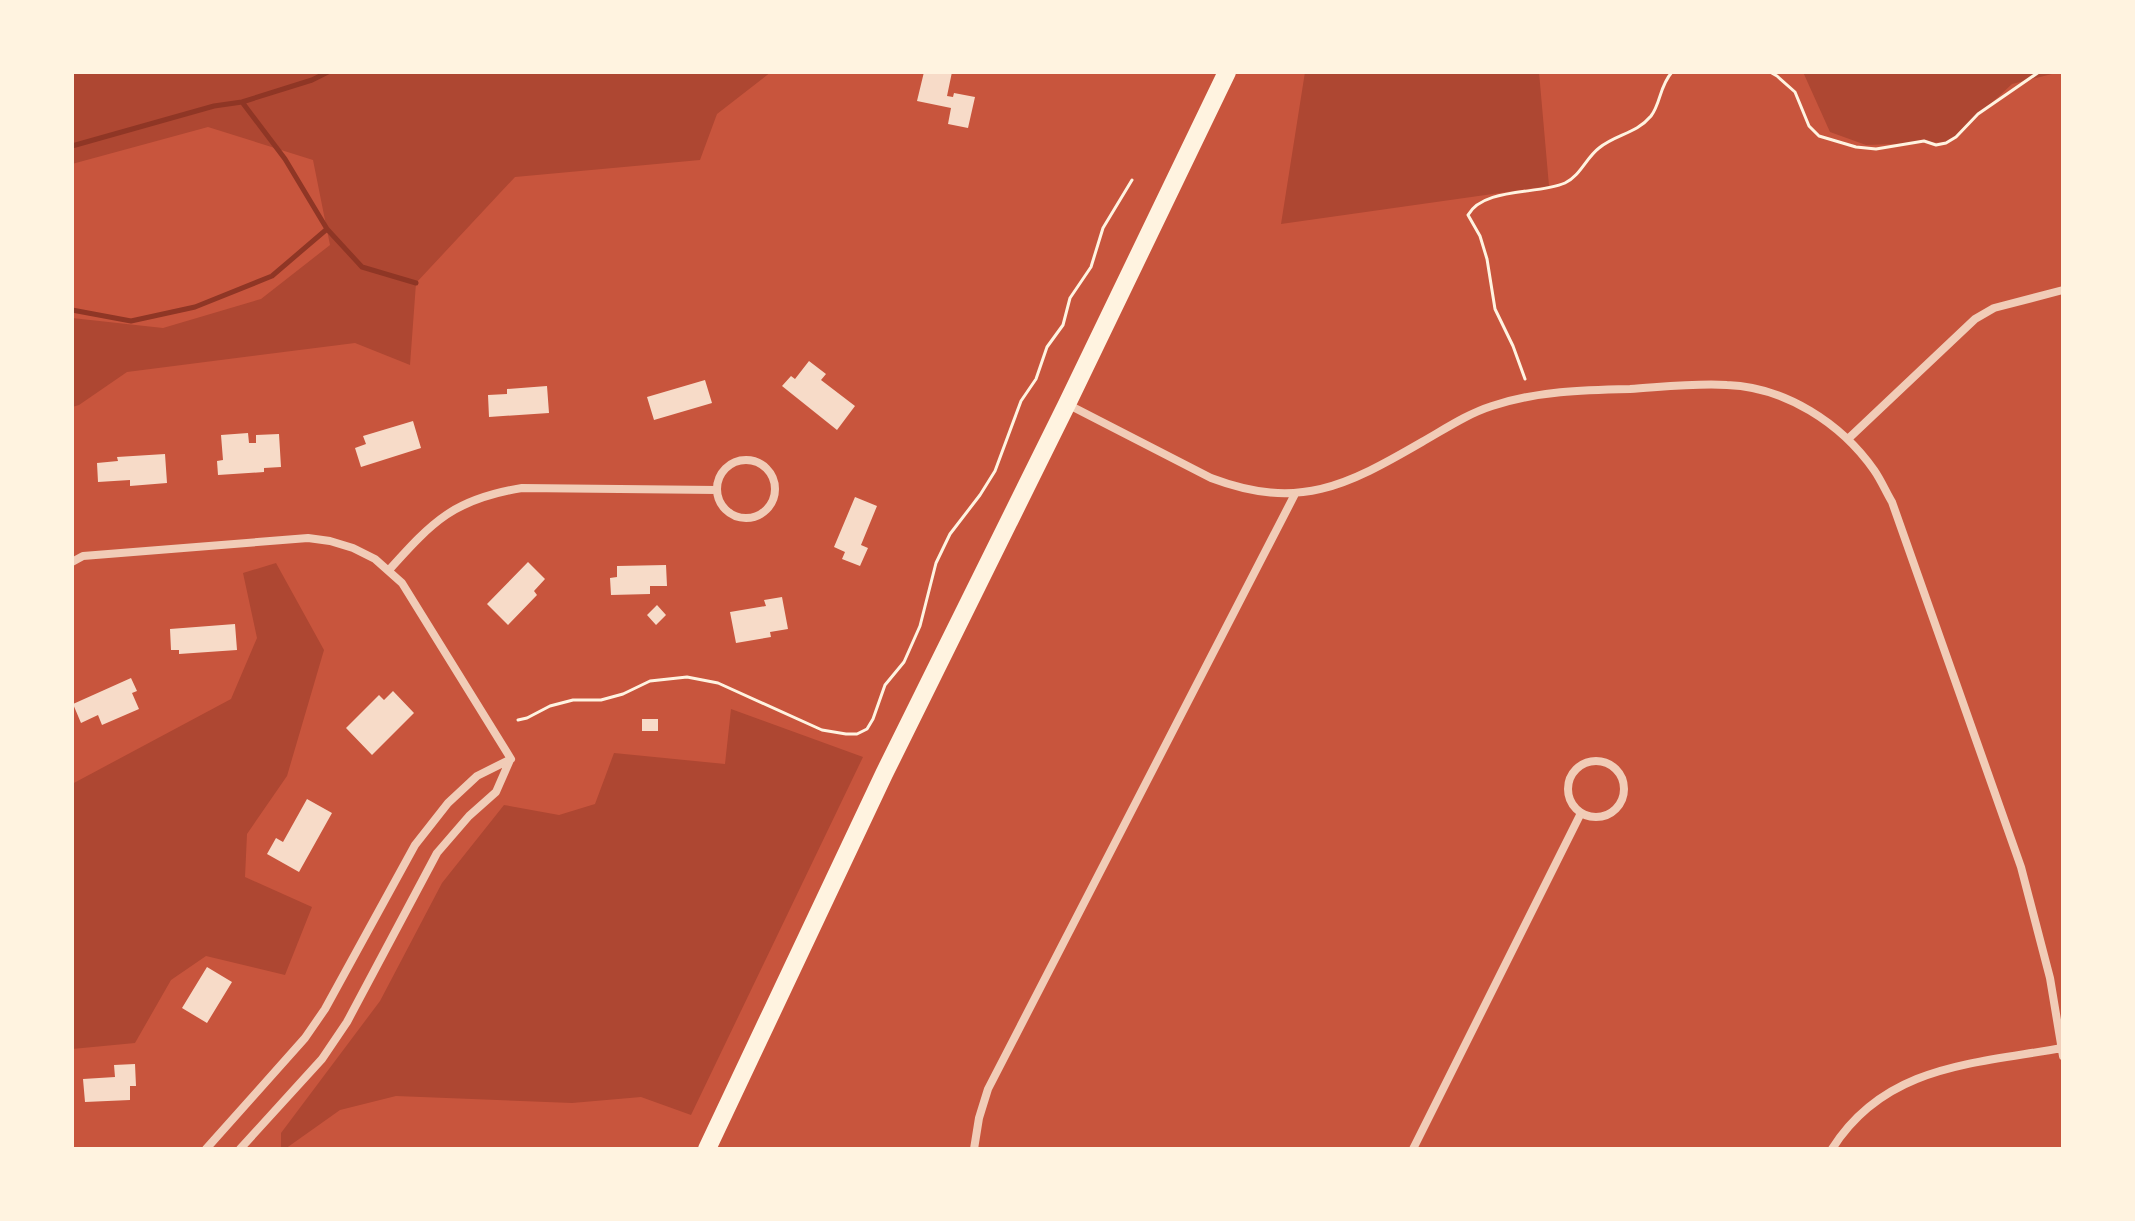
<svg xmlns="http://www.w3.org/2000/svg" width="2135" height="1221" font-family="'Space Grotesk',sans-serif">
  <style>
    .green { fill: #ae4732 }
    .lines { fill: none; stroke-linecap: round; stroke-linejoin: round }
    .stream { stroke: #8f3625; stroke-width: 5 }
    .building { fill: #f7dbc8 }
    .path { stroke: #fff3e0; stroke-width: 3 }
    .minor { stroke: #f1ccb7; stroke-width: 8 }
    .primary { stroke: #fff3e0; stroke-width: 18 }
  </style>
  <rect width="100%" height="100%" fill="#c8553d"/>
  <path class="green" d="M 72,72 L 771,72 L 717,114 L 700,160 L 515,177 L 416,283 L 410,365 L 355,343 L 127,372 L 79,405 L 72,407 L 72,318 L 163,328 L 261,299 L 330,245 L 313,160 L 208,127 L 72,164 Z
    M 1305,72 L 1539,72 L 1549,186 L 1281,224 Z
    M 1803,72 L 2060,72 L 2012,84 L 1950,142 L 1866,145 L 1830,132 Z
    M 276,563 L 324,650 L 287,776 L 247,834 L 245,877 L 312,907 L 285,975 L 206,956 L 171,980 L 135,1043 L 72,1049 L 72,784 L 231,699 L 257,638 L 243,573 Z
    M 731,709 L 863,757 L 691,1115 L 641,1097 L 572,1103 L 396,1096 L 340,1110 L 285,1149 L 281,1149 L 281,1133 L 380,1001 L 442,883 L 504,805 L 559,815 L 595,804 L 614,753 L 725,764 Z"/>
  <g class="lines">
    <path class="stream" d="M 242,102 L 285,159 L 327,229 L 362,267 L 416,283
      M 72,146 L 214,106 L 242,102 L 312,80 L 328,72
      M 72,310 L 131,321 L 195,307 L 272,276 L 327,229"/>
  </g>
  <path class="building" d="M 924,72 L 952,72 L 947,96 L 953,97 L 954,93 L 975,97 L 968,128 L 948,124 L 951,108 L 917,101 Z
    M 809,361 L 826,374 L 821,380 L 855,406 L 837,430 L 782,386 L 791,376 L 795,379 Z
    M 705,380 L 712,403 L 654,420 L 647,397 Z
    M 547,386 L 549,413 L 489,417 L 488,395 L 507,394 L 507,389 Z
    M 413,421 L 421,448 L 361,467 L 355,448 L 366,444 L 363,436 Z
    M 248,433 L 249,443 L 256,443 L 256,435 L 279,434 L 281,467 L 264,468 L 264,472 L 218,475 L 217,461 L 223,460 L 221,435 Z
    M 165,454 L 167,483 L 130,486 L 130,480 L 98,482 L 97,463 L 118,461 L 117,457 Z
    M 855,497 L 877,506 L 861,545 L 868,548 L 860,566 L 842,559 L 845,552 L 834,547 Z
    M 528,562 L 545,579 L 534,591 L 537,595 L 508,625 L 487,604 Z
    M 666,565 L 667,586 L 650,586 L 650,594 L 611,595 L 610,578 L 617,577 L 617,566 Z
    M 782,597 L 788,629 L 770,632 L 771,637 L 736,643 L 730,612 L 766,606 L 764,600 Z
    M 657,605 L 666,615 L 656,625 L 647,615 Z
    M 235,624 L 237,650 L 179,654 L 179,650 L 171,650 L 170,629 Z
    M 131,678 L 137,691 L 132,693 L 139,709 L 102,725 L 98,715 L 81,723 L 73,704 Z
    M 393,691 L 414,713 L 372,755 L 346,728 L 379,695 L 384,700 Z
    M 642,719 L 658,719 L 658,731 L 642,731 Z
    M 307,799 L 332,813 L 299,872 L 267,854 L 276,838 L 283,842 Z
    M 207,967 L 232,982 L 207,1023 L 182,1008 Z
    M 135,1064 L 136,1086 L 130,1086 L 130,1100 L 85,1102 L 83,1079 L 115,1077 L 114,1065 Z"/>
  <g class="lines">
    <path class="path" d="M 1770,72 L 1777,76 L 1795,92 L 1809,126 L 1819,136 L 1856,147 L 1876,149 L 1924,141 L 1936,145 L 1946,143 L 1956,137 L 1978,114 L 2039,72
      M 1525,379 L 1513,346 L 1495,309 L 1487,259 L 1480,236 L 1468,215 C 1484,187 1538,195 1565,183 C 1580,176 1586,158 1599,148 C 1616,134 1636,134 1651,116 C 1661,103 1659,87 1672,72
      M 518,720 L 527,718 L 550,706 L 573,700 L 601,700 L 623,694 L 650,681 L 687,677 L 718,683 L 822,730 L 846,734 L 857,734 L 867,729 L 873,719 L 885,685 L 904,662 L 920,626 L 936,563 L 950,534 L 980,495 L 995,471 L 1021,401 L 1036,379 L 1047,347 L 1063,325 L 1070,298 L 1091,267 L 1103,228 L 1132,180"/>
    <path class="minor" d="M 1067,404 L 1211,478 C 1299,511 1346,486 1422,442 C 1445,429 1467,414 1492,406 C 1537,391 1583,390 1630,389 C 1662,387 1695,383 1727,385 C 1785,387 1841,423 1874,470 C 1881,480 1886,492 1892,502 L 2021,867 L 2050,978 L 2063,1056
      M 1848,439 L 1975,319 L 1994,308 L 2063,290
      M717 489a29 29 0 1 1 58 0a29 29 0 1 1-58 0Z
      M 72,562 L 83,556 L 308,538 L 330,541 L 353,548 L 375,559 L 402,583 L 511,759
      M 389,570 C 433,521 454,499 522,488 L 717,490
      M1568 789a28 28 0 1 1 56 0a28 28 0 1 1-56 0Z
      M 206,1149 L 305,1038 L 325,1009 L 415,845 L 448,803 L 477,776 L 511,759
      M 240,1149 L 322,1059 L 347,1022 L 437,853 L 469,816 L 496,792 L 510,760
      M 974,1149 L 979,1118 L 988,1089 L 1295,494
      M 1413,1149 L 1581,813
      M 1832,1149 C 1885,1065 1973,1064 2062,1048"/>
    <path class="primary" d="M 707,1149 L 884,774 L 1067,404 L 1227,72"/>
  </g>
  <rect width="2135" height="1221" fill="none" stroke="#fff3e0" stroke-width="148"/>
</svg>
